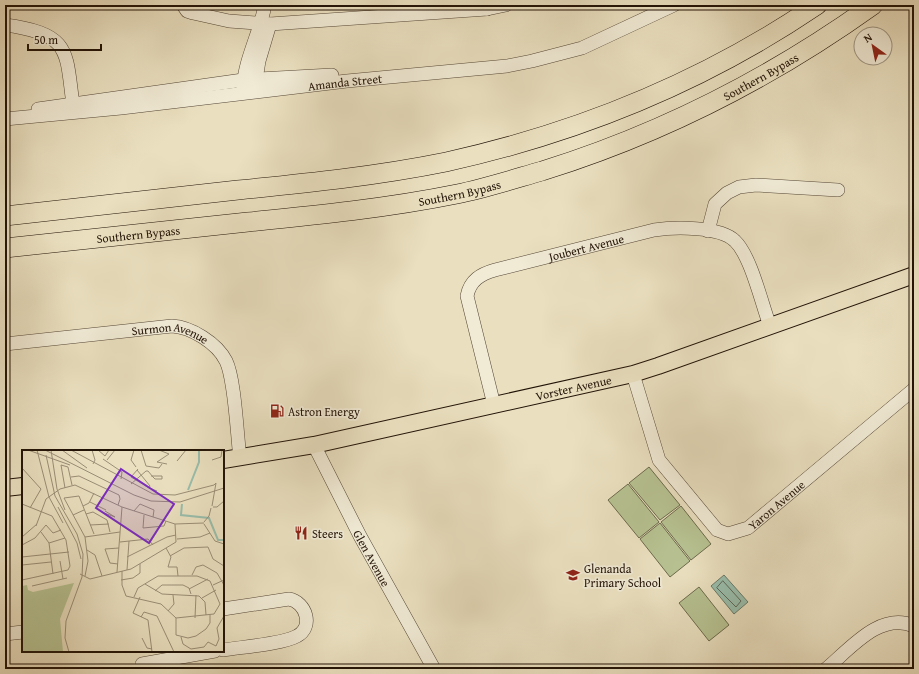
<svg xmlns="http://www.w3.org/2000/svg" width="919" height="674" font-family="'Gentium Book Plus',serif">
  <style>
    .green { fill: #b7c292; stroke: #6c6a4c }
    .water { fill: #99beac; stroke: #697a6a }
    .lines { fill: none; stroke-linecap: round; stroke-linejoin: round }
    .shore { stroke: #5e685a; stroke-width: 1 }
    .minor-casing { stroke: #544635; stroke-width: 14 }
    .major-casing { stroke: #221307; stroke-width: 18 }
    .highway-casing { stroke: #221307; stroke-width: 20 }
    .minor { stroke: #f1ebd6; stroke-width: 13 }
    .major { stroke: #eae0c0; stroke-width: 16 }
    .highway { stroke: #eae0c0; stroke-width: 19 }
    .labels { text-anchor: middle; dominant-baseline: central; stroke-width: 3.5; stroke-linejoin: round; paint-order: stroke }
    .street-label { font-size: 12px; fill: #221307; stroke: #f1ebd6 }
    .poi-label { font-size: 12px; fill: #221307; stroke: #f1ebd6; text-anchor: start }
    .inset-river { fill: none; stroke: #99beac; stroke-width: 2 }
    .inset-road { fill: none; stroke: #9a8e76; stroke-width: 1 }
    .view { fill: #7b2cbf; fill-opacity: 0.15; stroke: #7b2cbf; stroke-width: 2 }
    .inset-edge { fill: none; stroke: #221307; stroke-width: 2 }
  </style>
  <rect width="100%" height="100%" fill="#eae0c0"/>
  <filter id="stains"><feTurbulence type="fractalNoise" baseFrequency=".005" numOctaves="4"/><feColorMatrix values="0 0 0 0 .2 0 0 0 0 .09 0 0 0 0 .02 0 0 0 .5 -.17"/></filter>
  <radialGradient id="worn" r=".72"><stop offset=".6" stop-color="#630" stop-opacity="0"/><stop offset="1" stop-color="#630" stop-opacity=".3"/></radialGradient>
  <path class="green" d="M 649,467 L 680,505 L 660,520 L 629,483 Z
    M 628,484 L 659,522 L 639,538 L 608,500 Z
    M 681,506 L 711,544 L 691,560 L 661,522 Z
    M 660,523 L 690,561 L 670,577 L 640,539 Z
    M 699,587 L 729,625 L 709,641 L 679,603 Z"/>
  <path class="water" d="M 724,575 L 748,602 L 734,614 L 711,586 Z"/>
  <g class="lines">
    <path class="shore" d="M 723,581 L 741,601 L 736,607 L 717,588 Z"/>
    <g class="minor-casing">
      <g id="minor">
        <path d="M 183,5 L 187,11 L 193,13 L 229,21 L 270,24 L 487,9"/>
        <path d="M 486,5 L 487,9 L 506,5"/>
        <path d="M 5,25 C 75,34 65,54 74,111"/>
        <path d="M 255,86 L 259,61 L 270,24"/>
        <path d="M 243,88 C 245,58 260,33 265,5"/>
        <path d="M 38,109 L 243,80 L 332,75"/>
        <path id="s1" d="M 5,119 L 121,108 L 347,81 L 507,66 L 532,61 L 582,48 L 674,5"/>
        <path d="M 708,231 L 715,204 L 727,193 L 739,187 L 756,185 L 838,190"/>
        <path id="s2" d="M 5,344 L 172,326 C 191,327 217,343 226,361 C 235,379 237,435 240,458"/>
        <path id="s3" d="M 633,374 L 659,460 L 717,530 L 728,534 L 748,528 L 914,389"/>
        <path id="s4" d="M 494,405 L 467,296 C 470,280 481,274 495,270 L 654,230 C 674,227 720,226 735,241 C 751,256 762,305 770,326"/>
        <path id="s5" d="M 314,445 L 360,536 L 434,669"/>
        <path d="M 223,609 L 289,599 C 306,602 314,627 297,636 C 283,644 241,647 223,650"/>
        <path d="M 5,634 L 23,632"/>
        <path d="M 142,664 L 215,651"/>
        <path d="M 826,669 C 850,649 880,611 914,626"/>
      </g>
    </g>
    <g class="major-casing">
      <g id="major">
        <path id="s6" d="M 223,460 L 314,445 L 633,374 L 658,366 L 914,275"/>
        <path d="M 5,488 L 23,486"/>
      </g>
    </g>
    <g class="highway-casing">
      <g id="highway">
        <path d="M 5,216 C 83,207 161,199 238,190 C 308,183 377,176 446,162 C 577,133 705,81 817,5"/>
        <path id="s7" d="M 5,248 C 86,239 167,231 248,222 C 318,215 388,208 457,194 C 486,188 514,179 542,171 C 661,134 771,78 873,5"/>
      </g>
    </g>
    <use href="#minor" class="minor"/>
    <use href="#major" class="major"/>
    <use href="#highway" class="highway"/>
  </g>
  <defs>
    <g id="fuel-bare" transform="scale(1.08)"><path d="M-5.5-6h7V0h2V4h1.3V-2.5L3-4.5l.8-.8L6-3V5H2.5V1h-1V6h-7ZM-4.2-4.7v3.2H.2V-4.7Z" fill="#8f2418" stroke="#f1ebd6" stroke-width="2.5" paint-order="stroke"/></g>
    <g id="restaurant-bare" transform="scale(1.08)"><path d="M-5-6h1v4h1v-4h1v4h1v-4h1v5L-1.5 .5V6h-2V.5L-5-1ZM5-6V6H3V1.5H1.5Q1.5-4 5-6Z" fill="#8f2418" stroke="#f1ebd6" stroke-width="2.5" paint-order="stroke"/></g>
    <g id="school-bare" transform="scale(1.08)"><path d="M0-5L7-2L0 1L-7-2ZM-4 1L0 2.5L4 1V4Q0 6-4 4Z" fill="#8f2418" stroke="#f1ebd6" stroke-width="2.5" paint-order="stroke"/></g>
  </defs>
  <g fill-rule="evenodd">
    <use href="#fuel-bare" x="277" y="411"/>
    <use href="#restaurant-bare" x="301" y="533"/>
    <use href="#school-bare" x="573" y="575"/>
  </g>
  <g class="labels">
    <g class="street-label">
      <text stroke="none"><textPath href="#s7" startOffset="782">Southern Bypass</textPath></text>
      <text stroke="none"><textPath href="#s1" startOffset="342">Amanda Street</textPath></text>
      <text stroke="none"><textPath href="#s7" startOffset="458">Southern Bypass</textPath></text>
      <text stroke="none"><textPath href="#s7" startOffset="134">Southern Bypass</textPath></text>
      <text stroke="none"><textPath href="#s4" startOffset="247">Joubert Avenue</textPath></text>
      <text stroke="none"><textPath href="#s2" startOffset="167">Surmon Avenue</textPath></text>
      <text stroke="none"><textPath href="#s6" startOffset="358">Vorster Avenue</textPath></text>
      <text stroke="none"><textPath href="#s3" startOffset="250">Yaron Avenue</textPath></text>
      <text stroke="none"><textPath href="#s5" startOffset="127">Glen Avenue</textPath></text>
    </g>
    <g class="poi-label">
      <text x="288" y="411">Astron Energy</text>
      <text x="312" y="533">Steers</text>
      <text x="584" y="568">Glenanda<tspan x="584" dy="14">Primary School</tspan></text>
    </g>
  </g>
  <g transform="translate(22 450)">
    <rect width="202" height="202" fill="#eae0c0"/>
    <path d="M 52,133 L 38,169 L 41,202 L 0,202 L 0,136 L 5,135 L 6,140 L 11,142 Z" fill="#b7c292"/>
    <path class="inset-river" d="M 166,40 L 177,12 L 177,0M 160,54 L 159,65 L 187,68 L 196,90 L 202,90"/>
    <path class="inset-road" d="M 6,0 L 48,15M 15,0 L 27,47 L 41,73M 23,0 L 112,45 L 129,51 L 158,52 L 202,38M 29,0 L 35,39 L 43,60M 40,0 L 65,18M 49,0 L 131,44 L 153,45 L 192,35M 70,0 L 73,10 L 71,14M 76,0 L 83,6 L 87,0M 112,0 L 109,10 L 114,17M 119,0 L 124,16 L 137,18 L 140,14M 137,0 L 147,4 L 135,12 L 145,14M 24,5 L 33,46 L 55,84 L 61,104 L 60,127 L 44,171 L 43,188 L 47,202M 81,9 L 100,22 L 99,29M 85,10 L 93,0M 190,10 L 199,7 L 200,0M 155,11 L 164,0M 0,18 L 19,39 L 8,58M 116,19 L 109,27 L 127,38M 115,20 L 128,36 L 127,38 L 135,41M 49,27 L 57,26 L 97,45 L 98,49 L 96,55M 109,34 L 124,21 L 126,21 L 131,27 L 133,29 L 140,29 L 140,26 L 129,26M 43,38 L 39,15 L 46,17 L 50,35M 57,46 L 42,48 L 63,87 L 66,111 L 63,126M 57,46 L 72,84M 68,52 L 84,60M 0,54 L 30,66 L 44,90 L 48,116 L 46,120 L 0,130M 61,56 L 67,53 L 72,43M 190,56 L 194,33 L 192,35M 36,57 L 55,93 L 59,109M 191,57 L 195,57 L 202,51M 112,61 L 118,54 L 132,60 L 131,67M 82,63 L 93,67 L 83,61M 64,64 L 71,62 L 85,70 L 88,82M 51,65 L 62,60M 122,65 L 121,78 L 142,76 L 144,71M 182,72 L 187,66 L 189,58M 182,74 L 193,91 L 202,94M 68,75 L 87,74M 14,76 L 24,49 L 38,39 L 53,35 L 100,57 L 153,74 L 182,73M 19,82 L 27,93 L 31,124M 0,87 L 15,74M 63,87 L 98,82M 155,89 L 178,87 L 188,83M 98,92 L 126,89 L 131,95M 27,93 L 43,88M 0,95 L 13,88 L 24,75 L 31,83 L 39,80M 144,98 L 149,107 L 146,117 L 155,117 L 156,126M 65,100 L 73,105 L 80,126M 148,106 L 162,98 L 186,97 L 191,109 L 202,116M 0,107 L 47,102M 105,107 L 145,87 L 154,85M 38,111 L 41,129M 96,114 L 88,113 L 83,99 L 97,98M 0,115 L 29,112M 105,120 L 107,91M 100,121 L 100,135 L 104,146 L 139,154 L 154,168 L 192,164 L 198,154 L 188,131 L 175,126 L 136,126 L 116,138 L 112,147M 95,122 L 100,57M 58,124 L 68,129 L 109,119 L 154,92 L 153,74M 170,125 L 174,117 L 181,115 L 195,123 L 202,135M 99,130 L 111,128 L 118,123 L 118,114M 123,134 L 140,144 L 177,146 L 183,152 L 184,165M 191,135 L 202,130M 10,136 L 45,128M 167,139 L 186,129M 133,141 L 140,135 L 161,135 L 167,138 L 169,144M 118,147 L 111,163 L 126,170 L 130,202M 180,148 L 194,140M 146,161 L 152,154 L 151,145M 119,167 L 122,162 L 135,166 L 152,202M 154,168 L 154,185 L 166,188 L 174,186 L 184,179 L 188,173 L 188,165M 173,168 L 174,145M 195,178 L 202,166M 159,187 L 161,194 L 169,199 L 182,197 L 186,192 L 194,196 L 197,189 L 195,178M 120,188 L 125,198 L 130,199"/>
    <path class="view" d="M 99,19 L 152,54 L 127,93 L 74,58 Z"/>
    <rect width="202" height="202" class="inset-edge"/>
  </g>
  <rect width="919" height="674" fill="none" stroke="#eae0c0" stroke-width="20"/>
  <rect x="6" y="6" width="907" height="662" fill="none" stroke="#221307" stroke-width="2"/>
  <rect x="10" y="10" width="899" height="654" fill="none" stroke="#221307"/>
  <g transform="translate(873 46) rotate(327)"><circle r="19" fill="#f1ebd6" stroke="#9e9583"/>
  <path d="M0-3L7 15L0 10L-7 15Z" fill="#8f2418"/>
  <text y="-6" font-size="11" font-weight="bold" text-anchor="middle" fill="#221307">N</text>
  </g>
  <path d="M28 44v6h73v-6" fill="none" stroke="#221307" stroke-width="2"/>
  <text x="34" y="44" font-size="12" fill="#221307" stroke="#f1ebd6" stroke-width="3" paint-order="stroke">50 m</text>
  <rect width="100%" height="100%" filter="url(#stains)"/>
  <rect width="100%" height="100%" fill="url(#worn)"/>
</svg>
